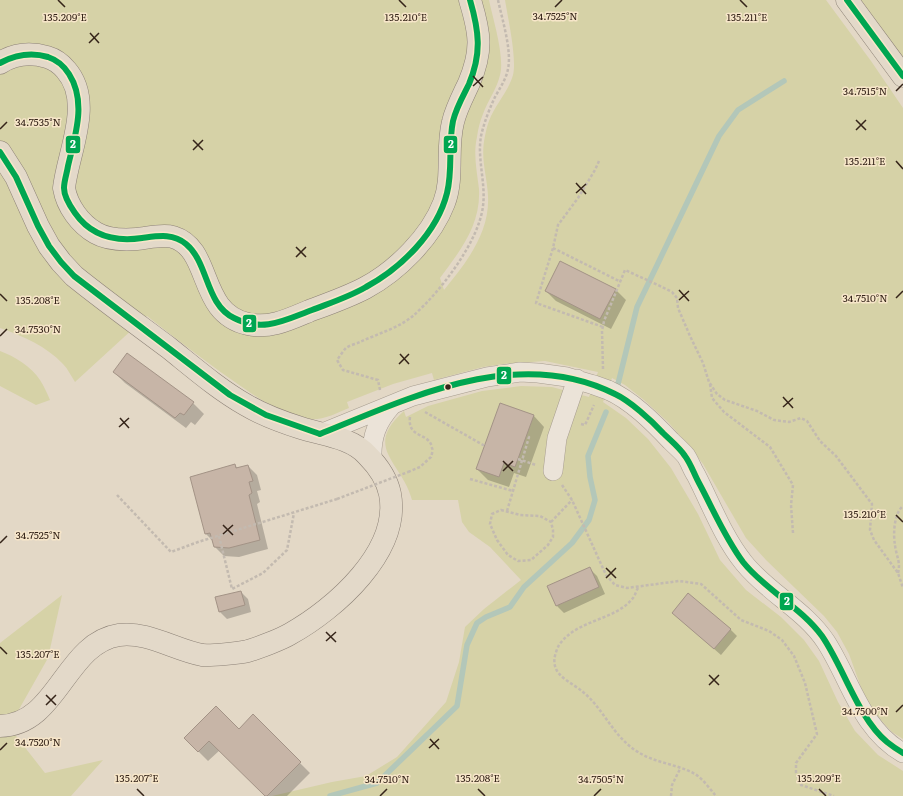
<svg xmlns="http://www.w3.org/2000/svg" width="903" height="796" font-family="Literata,serif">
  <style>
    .green { fill: #d6d2a7 }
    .shadow { fill: #0003 }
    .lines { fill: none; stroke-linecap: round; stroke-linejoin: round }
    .stream { stroke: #b3c7b9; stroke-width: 5.5 }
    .building { fill: #c7b5a7; stroke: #a39386 }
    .minor-casing { stroke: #a79d90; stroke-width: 20 }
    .major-casing { stroke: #8d8277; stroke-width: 23 }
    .path { stroke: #c3bab0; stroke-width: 2.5; stroke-dasharray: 3 2; stroke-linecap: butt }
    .minor { stroke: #ebe3d8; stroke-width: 19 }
    .major { stroke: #e3d9c9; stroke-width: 22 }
    .minor-bridge-casing { stroke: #a79d90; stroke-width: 20; stroke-linecap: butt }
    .path-bridge { stroke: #c3bab0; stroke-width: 2.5; stroke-dasharray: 3 2; stroke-linecap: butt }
    .minor-bridge { stroke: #ebe3d8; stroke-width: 19 }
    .bus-1-casing { stroke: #f7e6c9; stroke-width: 9 }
    .bus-1 { stroke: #00a651; stroke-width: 6 }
    .ticks { fill: none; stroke: #352419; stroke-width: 1.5 }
    .bus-dot { fill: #352419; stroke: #f7e6c9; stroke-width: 1.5 }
    .ticks-label { font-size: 10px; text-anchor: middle; fill: #352419; stroke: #f7e6c9; stroke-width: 3; stroke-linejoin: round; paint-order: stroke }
    .line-badge { stroke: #f7e6c9; stroke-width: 1.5 }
    .badge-label { font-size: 11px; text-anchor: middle; font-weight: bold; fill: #fff }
  </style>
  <rect width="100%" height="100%" fill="#e3d8c6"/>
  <path class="green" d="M 0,0 L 489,0 C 493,19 505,57 500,75 C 497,89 488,100 483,114 C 480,121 478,129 477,137 C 473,154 477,172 479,189 C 481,225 460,251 440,278 L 444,290 C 466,263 490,233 488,196 C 487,174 480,159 485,136 C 486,131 487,126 489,121 C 495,105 508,92 513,75 C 517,59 508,18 505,0 L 826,0 L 871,61 L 903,108 L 903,739 L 892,732 L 878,717 L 867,704 L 849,654 L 837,632 L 824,616 L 766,560 L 746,538 L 703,464 L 690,447 L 668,422 L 644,400 L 625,385 L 612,378 L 603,402 L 626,418 L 648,439 L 671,468 L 698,514 L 720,560 L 746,590 L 781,617 L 804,640 L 819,661 L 838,702 L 855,731 L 878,755 L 903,771 L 903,796 L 272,796 L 332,782 L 366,776 L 397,757 L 446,702 L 459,662 L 465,627 L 484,609 L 521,580 L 490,547 L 469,532 L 462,522 L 458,500 L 412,500 C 402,462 362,448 404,411 L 406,417 L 428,406 L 482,391 L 521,386 L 552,387 L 589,397 L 598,372 L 545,361 L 503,364 L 483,367 L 434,380 L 432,373 L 393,384 L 347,402 L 349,408 C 332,415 321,422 302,418 C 283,415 261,400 245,389 C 211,366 179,341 147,316 L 75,382 C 71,376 68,369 63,364 C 46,346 23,336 0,328 Z
    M 861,0 L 903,0 L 903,59 Z
    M 0,351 C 14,356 32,367 40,380 C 44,386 47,393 50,400 L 36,405 L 0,386 Z
    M 62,595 L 48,658 L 9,727 L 45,773 L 103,760 L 71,796 L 0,796 L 0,643 Z"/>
  <path class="shadow" d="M 615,289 L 626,300 L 611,329 L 556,301 L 546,291 Z
    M 127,355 L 193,403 L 204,414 L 195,425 L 191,422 L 186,428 L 125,383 L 114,372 Z
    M 501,404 L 534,416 L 544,427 L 526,477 L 514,473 L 509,487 L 488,480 L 477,469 Z
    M 235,465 L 238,469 L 248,466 L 257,475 L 261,490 L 257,491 L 260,502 L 257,504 L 268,549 L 239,557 L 224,556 L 215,547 L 213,541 L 206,534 Z
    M 590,569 L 597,576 L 605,594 L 564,613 L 557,606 Z
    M 241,592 L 248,599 L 251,612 L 227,619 L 220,612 Z
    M 673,613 L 730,629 L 737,636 L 721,655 Z
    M 253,716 L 310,773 L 287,796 L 266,796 L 220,750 L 208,761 L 185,738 L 239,730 Z"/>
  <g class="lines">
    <path class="stream" d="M 618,384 L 637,307 L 719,136 L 738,110 L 784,81
      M 330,796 L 377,783 L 457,706 L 467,645 L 477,623 L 486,617 L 510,607 L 524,587 L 572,543 L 589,520 L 595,500 L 590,477 L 588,456 L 606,412"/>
  </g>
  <path class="building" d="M 560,261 L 616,289 L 600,319 L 545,291 Z
    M 127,353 L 194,402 L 184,415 L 180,413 L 175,418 L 113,372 Z
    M 500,403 L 534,415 L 515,467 L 504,463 L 499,477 L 476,469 Z
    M 235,464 L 236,468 L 248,465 L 253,481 L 249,482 L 252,493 L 249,495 L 260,540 L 229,548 L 214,547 L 210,533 L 205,534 L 190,477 Z
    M 590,567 L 599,587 L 556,606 L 547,586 Z
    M 241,591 L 245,605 L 219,612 L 215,597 Z
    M 688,593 L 731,629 L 714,649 L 672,613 Z
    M 216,706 L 239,729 L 253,714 L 301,762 L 267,796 L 265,796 L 209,741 L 198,752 L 184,738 Z"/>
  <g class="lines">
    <g class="minor-casing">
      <path id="minor" d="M 608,390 C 631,400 653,422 671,441 C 676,446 682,451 686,456 C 690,462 692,469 696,475 C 711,504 723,537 744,563 C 768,593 805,610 826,642 C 851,681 861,729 903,753
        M 320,434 L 413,396 L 487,377 L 520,372 L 538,373 L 567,377 L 594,385
        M 372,460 C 371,436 377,422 392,405
        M 553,471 L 557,438 L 577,379"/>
    </g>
    <g class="major-casing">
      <path id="major" d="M 847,0 L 903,76
        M 0,63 C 14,54 30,52 47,57 C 54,59 61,64 66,70 C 94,102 68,152 64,188 C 67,206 80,224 96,233 C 108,240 124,240 137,239 C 148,238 162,234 173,237 C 213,249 197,313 248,324 C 270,329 290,319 309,311 C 328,304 348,297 365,288 C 397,271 431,237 444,203 C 454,177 446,149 453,122 C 456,109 463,96 469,83 C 483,50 480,33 470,0
        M 0,152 L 16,177 L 38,226 L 49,246 L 61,262 L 74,276 C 105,301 137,324 169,348 C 194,368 218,389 246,405 C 263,415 282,422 301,428 C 322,435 351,437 367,455 C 377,465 387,479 390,494 C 401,551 335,609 290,634 C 282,639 258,648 248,651 C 239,653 211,656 202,655 C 175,650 147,631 119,635 C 65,643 58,725 0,726"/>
    </g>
    <path class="path" d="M 599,161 L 595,170 L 578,198 L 558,225 L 553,248 L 536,303 L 603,327
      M 553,248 L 621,282
      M 603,369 L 602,331 L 604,321 L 625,270 L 658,285 L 672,292 L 677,298 L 678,308 L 690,336 L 703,363 L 709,382 L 717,394 L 725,400 L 757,411 L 774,420 L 789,422 L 801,418 L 807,421 L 820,441 L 836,456 L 872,504 L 870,530 L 874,540 L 898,573 L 903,588
      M 710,384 L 712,398 L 724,412 L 770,447 L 793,485 L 791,505 L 793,533
      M 380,390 L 378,380 L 343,370 L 337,360 C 340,356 343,351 346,348 C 350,345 356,344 360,342 C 377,334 401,327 414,315 C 441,291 479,241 483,206 C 486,183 477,159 481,136 C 484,123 489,110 494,99 C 499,89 506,80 508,69 C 512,50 502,19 498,0
      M 425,412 L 485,446
      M 581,424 L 585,425 L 594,405
      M 518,459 L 536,465
      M 408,472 L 420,467 L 431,457 C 432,454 433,450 432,448 C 430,432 407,439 410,417
      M 470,479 L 513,491
      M 562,485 L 572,500 L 606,575 L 615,585 L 627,588 L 679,581 L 701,584 L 741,620 L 769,631 L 782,640 L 794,656 L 805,683 L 817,734 L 796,763 L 796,773 L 801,785 L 834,796
      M 117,495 L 171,552 L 198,542 L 337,499
      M 501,510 L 520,515 L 540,516 L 551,522 L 553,530 L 553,537 L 548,545 L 531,560 L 518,561 L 508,555 L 497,540 L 490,524 L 492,514 Z
      M 507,511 L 529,437 L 527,436
      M 551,522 L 572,500
      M 219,536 L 232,589 L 263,573 L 287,550 L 294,513
      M 898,573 C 901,563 896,555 895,545 C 893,534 894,513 903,506
      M 638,588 C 636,591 635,596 633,598 C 615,621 577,619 559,645 C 556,651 553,659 555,666 C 558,678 574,684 583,692 C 604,709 613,737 638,752 C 655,763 677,764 695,774 C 703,779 710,789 716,796
      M 671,796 L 672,785 L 680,769"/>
    <use href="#minor" class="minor"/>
    <use href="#major" class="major"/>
    <g class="minor-bridge-casing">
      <path id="minor-bridge" d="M 594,385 L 608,390"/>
    </g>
    <path class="path-bridge" d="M 337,499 L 408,472"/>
    <use href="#minor-bridge" class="minor-bridge"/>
    <g class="bus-1-casing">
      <path id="bus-1" d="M 847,0 L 903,76
        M 0,63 C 15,55 31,52 48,57 C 57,60 64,66 69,74 C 87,102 75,136 68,166 C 67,173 64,181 64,188 C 64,197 70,206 75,213 C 91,236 115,242 142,238 C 158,236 173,233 186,244 C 209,263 205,304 234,318 C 263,333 285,320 312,310 C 330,303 349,297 366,287 C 401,268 437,233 447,193 C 453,170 448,145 453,121 C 456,108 463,96 469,84 C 482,53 479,31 470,0
        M 0,152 L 16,177 L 38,226 L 49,246 L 61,262 L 74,276 L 230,395 L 266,415 L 320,434
        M 320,434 C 411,397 519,345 615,394 C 630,401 651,420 663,433 C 670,440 679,447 685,456 C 691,464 694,474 699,483 C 713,509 725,538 743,562 C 765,590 801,607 822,636 C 844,668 858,718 887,742 C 892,746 898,750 903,753"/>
    </g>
    <use href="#bus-1" class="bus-1"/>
  </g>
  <path class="ticks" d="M 58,0 L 65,7M 399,0 L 406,7M 740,0 L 747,7M 555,7 L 562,0M 90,33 L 99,43M 89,43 L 99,33M 473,76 L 483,87M 473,86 L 483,77M 896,91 L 903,84M 856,120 L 866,130M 0,129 L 7,122M 856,130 L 866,120M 193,140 L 203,150M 193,150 L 203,140M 896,161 L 903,169M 576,183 L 586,194M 576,193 L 586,184M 296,247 L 306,257M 296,257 L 306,247M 679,290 L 689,301M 0,294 L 7,301M 896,298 L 903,291M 679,300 L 689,291M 0,336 L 7,329M 400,354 L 409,364M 399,364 L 409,354M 783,397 L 793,408M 783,407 L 793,398M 120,418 L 129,428M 119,427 L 129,418M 503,461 L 513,471M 503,471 L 513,461M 896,515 L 903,522M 223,525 L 233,535M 223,534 L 233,525M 0,543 L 7,536M 606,568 L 616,578M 606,578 L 616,568M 326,632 L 336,642M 326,641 L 336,632M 0,647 L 7,654M 709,675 L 719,685M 709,685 L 719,675M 46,695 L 56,705M 46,705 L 56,695M 896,712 L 903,705M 430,739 L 439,749M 429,748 L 439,739M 0,750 L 7,743M 137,789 L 144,796M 478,789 L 485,796M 819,789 L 826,796M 380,796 L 387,789M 594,796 L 601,789"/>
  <circle class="bus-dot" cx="448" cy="387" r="3.5"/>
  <g class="ticks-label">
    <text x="555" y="20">34.7525°N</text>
    <text x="65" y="21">135.209°E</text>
    <text x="406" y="21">135.210°E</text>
    <text x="747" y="21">135.211°E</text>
    <text x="865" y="95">34.7515°N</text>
    <text x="38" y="126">34.7535°N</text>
    <text x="865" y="165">135.211°E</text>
    <text x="865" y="302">34.7510°N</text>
    <text x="38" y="304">135.208°E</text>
    <text x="38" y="333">34.7530°N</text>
    <text x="865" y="518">135.210°E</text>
    <text x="38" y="539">34.7525°N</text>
    <text x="38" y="658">135.207°E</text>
    <text x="865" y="715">34.7500°N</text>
    <text x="38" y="746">34.7520°N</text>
    <text x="137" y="782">135.207°E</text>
    <text x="478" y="782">135.208°E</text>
    <text x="819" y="782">135.209°E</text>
    <text x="387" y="783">34.7510°N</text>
    <text x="601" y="783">34.7505°N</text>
  </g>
  <g class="line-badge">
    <rect x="443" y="135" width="15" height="19" rx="4" fill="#00a651"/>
    <rect x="65" y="135" width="16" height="19" rx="4" fill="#00a651"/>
    <rect x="242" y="314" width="15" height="19" rx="4" fill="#00a651"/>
    <rect x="496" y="366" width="16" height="19" rx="4" fill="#00a651"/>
    <rect x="779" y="592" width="15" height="19" rx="4" fill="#00a651"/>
  </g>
  <g class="badge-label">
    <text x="451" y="148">2</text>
    <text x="73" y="148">2</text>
    <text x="249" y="327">2</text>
    <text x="504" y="379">2</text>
    <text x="787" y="605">2</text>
  </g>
</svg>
